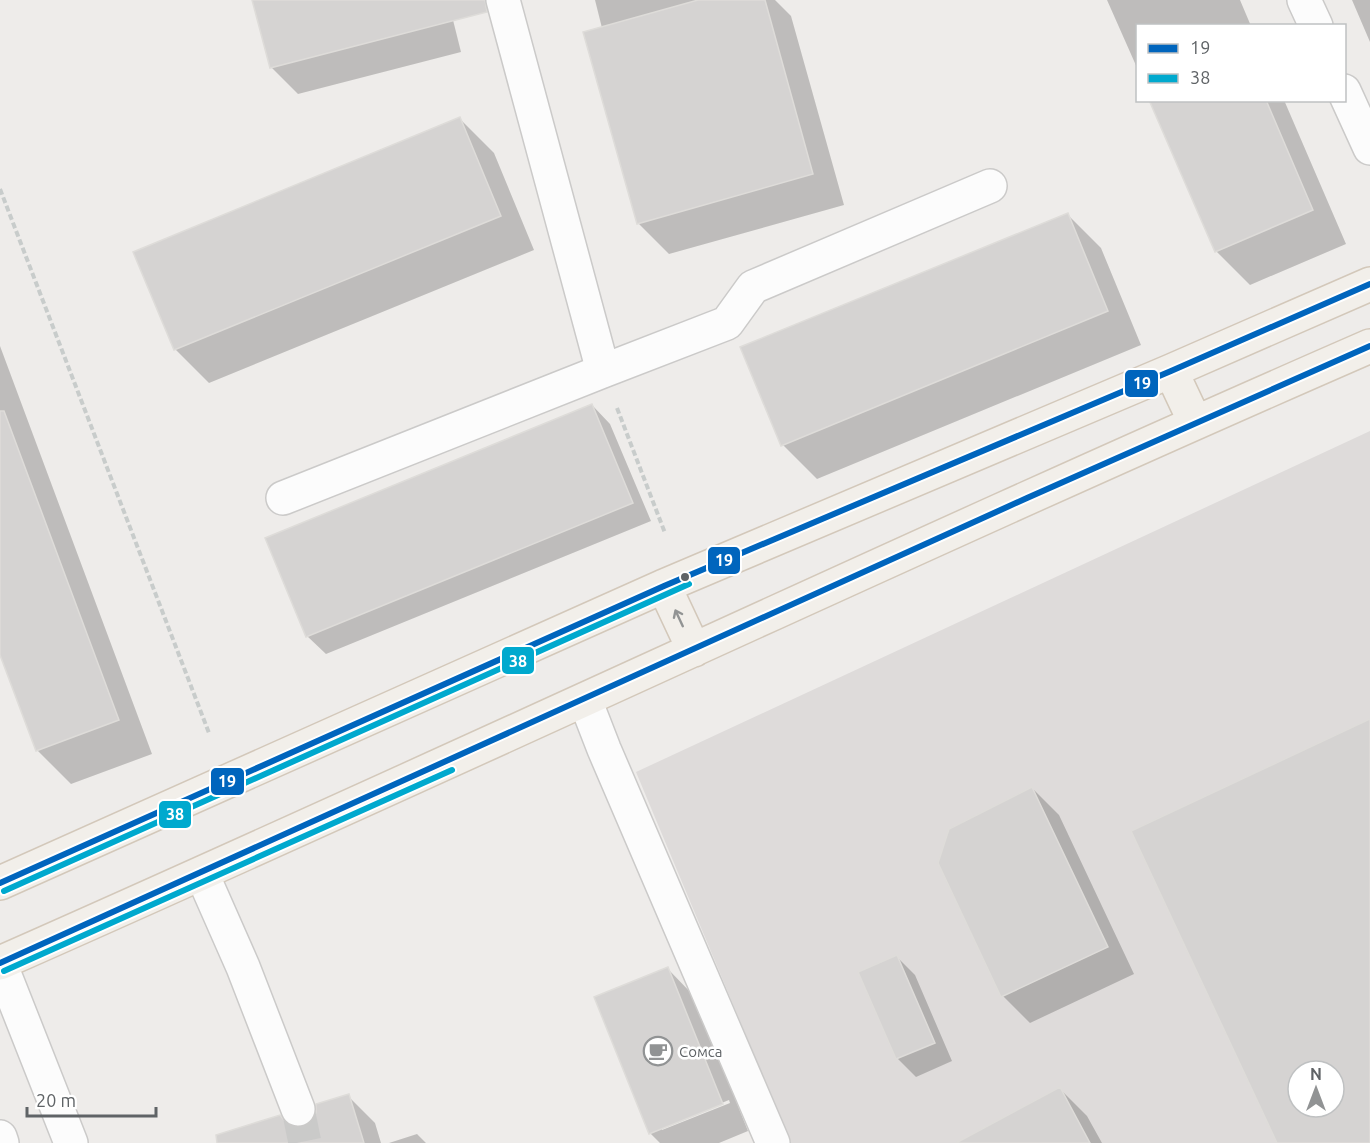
<svg xmlns="http://www.w3.org/2000/svg" width="1370" height="1143" font-family="Ubuntu,sans-serif">
  <style>
    .industrial { fill: #dedbda; fill-rule: evenodd }
    .shadow { fill: #0003; fill-rule: evenodd }
    .building { fill: #d5d3d2; stroke: #dedcd9; stroke-width: 1.5; fill-rule: evenodd }
    .lines { fill: none; stroke-linecap: round; stroke-linejoin: round }
    .minor-tunnel { stroke: #cacac9; stroke-width: 33; stroke-dasharray: 33 16; stroke-linecap: butt }
    .minor-casing { stroke: #cbcac9; stroke-width: 36 }
    .major-casing { stroke: #d3c8ba; stroke-width: 36 }
    .path { stroke: #c8cccb; stroke-width: 4; stroke-dasharray: 6 3; stroke-linecap: butt }
    .minor { stroke: #fcfcfc; stroke-width: 33 }
    .major { stroke: #f2efea; stroke-width: 33 }
    .bus-1-casing { stroke: #fff; stroke-width: 10 }
    .bus-2-casing { stroke: #fff; stroke-width: 10 }
    .bus-1 { stroke: #0065bd; stroke-width: 6 }
    .bus-2 { stroke: #00a9ce; stroke-width: 6 }
    .oneway { stroke: #929494 }
    .bus-dot { fill: #5f6366; stroke: #fff; stroke-width: 2 }
    .labels { text-anchor: middle; dominant-baseline: central; stroke-width: 5; stroke-linejoin: round; paint-order: stroke }
    .poi-label { font-size: 15px; fill: #5f6366; stroke: #fff; text-anchor: start }
    .line-badge { stroke: #fff; stroke-width: 2 }
    .badge-label { font-size: 16px; text-anchor: middle; font-weight: bold; fill: #fff }
  </style>
  <rect width="100%" height="100%" fill="#eeecea"/>
  <path class="industrial" d="M 1370,431 L 1370,1143 L 791,1143 L 636,772 ZM 1298,1071 L 1334,1071 L 1334,1107 L 1298,1107 Z"/>
  <path class="shadow" d="M 254,0 L 448,0 L 461,52 L 298,94 L 271,67 Z
    M 595,0 L 775,0 L 791,16 L 844,205 L 669,254 L 638,223 L 602,28 Z
    M 1107,0 L 1240,0 L 1251,26 L 1138,26 L 1138,70 Z
    M 1352,0 L 1370,0 L 1370,42 Z
    M 1151,100 L 1284,100 L 1346,244 L 1250,285 L 1216,251 Z
    M 460,119 L 494,153 L 534,250 L 209,383 L 175,349 Z
    M 1068,215 L 1101,248 L 1141,345 L 817,479 L 783,445 Z
    M 0,346 L 152,754 L 71,784 L 37,750 L 0,651 Z
    M 592,405 L 610,424 L 651,521 L 326,654 L 307,636 Z
    M 1032,788 L 1059,815 L 1134,974 L 1030,1023 L 1003,996 Z
    M 897,957 L 915,975 L 952,1061 L 916,1077 L 897,1058 Z
    M 668,969 L 694,996 L 748,1131 L 719,1143 L 660,1143 L 650,1133 ZM 729,1100 L 730,1103 L 662,1130 L 662,1127 Z
    M 1060,1089 L 1087,1116 L 1102,1143 L 959,1143 Z
    M 348,1096 L 375,1123 L 381,1143 L 231,1143 L 280,1117 L 290,1127 L 305,1128 Z
    M 417,1134 L 426,1143 L 389,1143 Z"/>
  <path class="building" d="M 252,0 L 485,0 L 487,12 L 270,68 Z
    M 698,0 L 765,0 L 813,174 L 637,224 L 583,32 Z
    M 1149,100 L 1266,100 L 1313,210 L 1215,252 Z
    M 460,117 L 501,216 L 174,350 L 133,252 Z
    M 1068,213 L 1108,311 L 781,446 L 740,347 Z
    M 592,404 L 633,503 L 306,637 L 265,538 Z
    M 0,411 L 4,411 L 119,720 L 36,751 L 0,655 Z
    M 1370,719 L 1370,1143 L 1277,1143 L 1131,831 ZM 1298,1071 L 1334,1071 L 1334,1107 L 1298,1107 Z
    M 1032,787 L 1108,947 L 1001,997 L 938,863 L 949,829 Z
    M 897,955 L 935,1043 L 896,1059 L 858,972 Z
    M 668,967 L 723,1104 L 649,1134 L 594,997 Z
    M 1060,1087 L 1090,1143 L 956,1143 Z
    M 349,1094 L 364,1143 L 217,1143 L 216,1135 L 280,1115 L 287,1124 L 295,1127 L 304,1127 L 313,1120 L 316,1112 L 316,1104 Z"/>
  <g class="lines">
    <path class="minor-tunnel" d="M 298,1109 L 305,1143"/>
    <g class="minor-casing">
      <path id="minor" d="M 503,0 L 603,371
        M 1304,0 L 1316,26
        M 1344,91 L 1370,148
        M 283,498 L 603,371 L 727,323 L 753,287 L 990,186
        M 585,700 L 604,749 L 773,1143
        M 202,874 L 243,967 L 298,1109
        M 0,963 L 71,1143
        M 0,1137 L 2,1143"/>
    </g>
    <g class="major-casing">
      <path id="major" d="M 1171,371 L 1195,422
        M 664,586 L 694,650
        M 0,883 L 664,586 L 1171,371 L 1370,284
        M 0,963 C 458,761 911,546 1370,346"/>
    </g>
    <path class="path" d="M 0,189 L 209,733
      M 617,408 L 665,533"/>
    <use href="#minor" class="minor"/>
    <use href="#major" class="major"/>
    <g class="bus-1-casing">
      <path id="bus-1" d="M 0,883 L 664,586 L 1171,371 L 1370,284
        M 0,963 L 1027,498 L 1370,346"/>
    </g>
    <g class="bus-2-casing">
      <path id="bus-2" d="M 4,891 L 689,584
        M 4,971 L 452,770"/>
    </g>
    <use href="#bus-1" class="bus-1"/>
    <use href="#bus-2" class="bus-2"/>
  </g>
  <defs><path id="oneway-shaft" d="M-6 0H5M1.5-3L5.5 0L1.5 3" fill="none" stroke-width="1.6" stroke-linecap="round" stroke-linejoin="round" transform="scale(1.5)"/></defs>
  <use class="oneway" href="#oneway-shaft" transform="translate(679 618) rotate(-115)"/>
  <defs>
    <g id="cafe-ring" transform="scale(1.5)"><circle r="9.5" fill="#fff" stroke="#919394" stroke-width="1.5"/><path d="M-5.5-4.5H6V0H3Q3 3.5 0 3.5H-2.5Q-5.5 3.5-5.5 0ZM3-3.2v2h1.7v-2ZM-6 4.5H4V6H-6Z" fill="#919394"/></g>
  </defs>
  <g fill-rule="evenodd">
    <use href="#cafe-ring" x="658" y="1051"/>
  </g>
  <circle class="bus-dot" cx="685" cy="577" r="5"/>
  <g class="labels">
    <g class="poi-label">
      <text x="679" y="1051">Сомса</text>
    </g>
  </g>
  <g class="line-badge">
    <rect x="1124" y="369" width="35" height="29" rx="6" fill="#0065bd"/>
    <rect x="707" y="546" width="34" height="29" rx="6" fill="#0065bd"/>
    <rect x="501" y="646" width="34" height="29" rx="6" fill="#00a9ce"/>
    <rect x="210" y="767" width="35" height="29" rx="6" fill="#0065bd"/>
    <rect x="158" y="800" width="34" height="29" rx="6" fill="#00a9ce"/>
  </g>
  <g class="badge-label">
    <text x="1142" y="389">19</text>
    <text x="724" y="566">19</text>
    <text x="518" y="667">38</text>
    <text x="227" y="787">19</text>
    <text x="175" y="820">38</text>
  </g>
  <rect x="1136" y="24" width="210" height="78" fill="#ffffff" stroke="#bfc1c2" stroke-width="1.5"/>
  <rect x="1148" y="44" width="30" height="9" fill="#0065bd" stroke="#bfc1c2" stroke-width="1.5"/>
  <text x="1190" y="54" font-size="18" fill="#5f6366">19</text>
  <rect x="1148" y="74" width="30" height="9" fill="#00a9ce" stroke="#bfc1c2" stroke-width="1.5"/>
  <text x="1190" y="84" font-size="18" fill="#5f6366">38</text>
  <g transform="translate(1316 1089)"><circle r="28" fill="#ffffff" stroke="#bfc1c2" stroke-width="1.5"/>
  <path d="M0-4.5L10 22L0 15L-10 22Z" fill="#919394"/>
  <text y="-9" font-size="16" font-weight="bold" text-anchor="middle" fill="#5f6366">N</text>
  </g>
  <path d="M27 1107v9h129v-9" fill="none" stroke="#5f6366" stroke-width="3"/>
  <text x="36" y="1107" font-size="18" fill="#5f6366" stroke="#ffffff" stroke-width="4.5" paint-order="stroke">20 m</text>
</svg>
